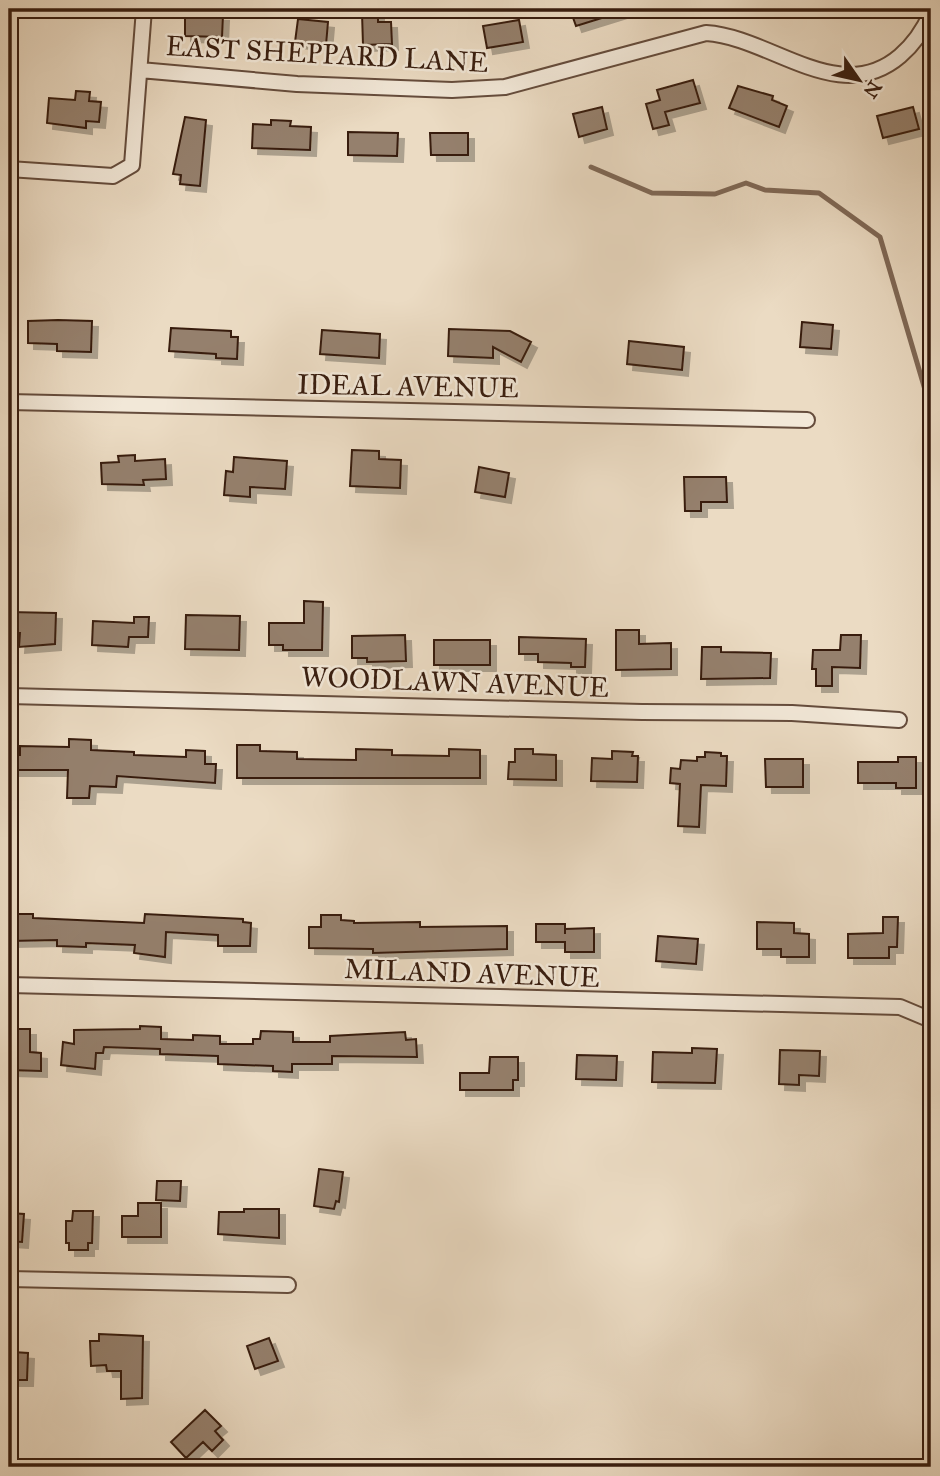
<svg xmlns="http://www.w3.org/2000/svg" width="940" height="1476" font-family="'IM FELL Great Primer',serif">
  <style>
    .lines { fill: none; stroke-linecap: round; stroke-linejoin: round }
    .stream { stroke: #7f6856; stroke-width: 5 }
    .building { fill: #95806d; stroke: #381d0f; stroke-width: 2; filter: url(#shadow) }
    .street-casing { stroke: #654c3c; stroke-width: 18 }
    .street { stroke: #f2e8d8; stroke-width: 14 }
    .labels { text-anchor: middle; dominant-baseline: central; stroke-width: 5; stroke-linejoin: round; paint-order: stroke }
    .street-label { font-size: 28px; fill: #381d0f; stroke: #f2e8d8 }
  </style>
  <defs>
    <filter id="shadow"><feDropShadow dx="6" dy="6" stdDeviation="0" flood-color="#0004"/></filter>
  </defs>
  <rect width="100%" height="100%" fill="#ebdbc3"/>
  <filter id="stains"><feTurbulence type="fractalNoise" baseFrequency=".00286" numOctaves="4"/><feColorMatrix values="0 0 0 0 .2 0 0 0 0 .09 0 0 0 0 .02 0 0 0 .5 -.17"/></filter>
  <radialGradient id="worn" r=".72"><stop offset=".6" stop-color="#630" stop-opacity="0"/><stop offset="1" stop-color="#630" stop-opacity=".3"/></radialGradient>
  <g class="lines">
    <path class="stream" d="M 591,167 L 652,193 L 715,194 L 746,183 L 765,190 L 819,193 L 880,237 L 931,410"/>
  </g>
  <path class="building" d="M 570,9 L 620,9 L 621,12 L 576,26 Z
    M 378,12 L 378,22 L 391,22 L 392,44 L 363,45 L 362,13 Z
    M 185,14 L 223,15 L 222,37 L 185,36 Z
    M 298,19 L 328,22 L 326,45 L 295,42 Z
    M 519,20 L 523,42 L 487,48 L 483,26 Z
    M 693,80 L 700,103 L 665,112 L 669,125 L 653,129 L 646,104 L 660,100 L 657,90 Z
    M 738,86 L 773,96 L 772,100 L 787,106 L 779,127 L 729,108 Z
    M 76,91 L 90,92 L 89,101 L 101,102 L 99,122 L 86,121 L 86,128 L 47,123 L 49,98 L 75,100 Z
    M 602,107 L 607,129 L 579,137 L 573,114 Z
    M 913,107 L 919,129 L 883,138 L 877,116 Z
    M 185,117 L 206,120 L 200,186 L 180,184 L 181,175 L 173,174 Z
    M 271,120 L 291,121 L 290,126 L 311,127 L 310,150 L 252,148 L 253,124 L 271,125 Z
    M 348,132 L 398,133 L 397,156 L 348,155 Z
    M 430,133 L 468,133 L 468,155 L 431,155 Z
    M 58,320 L 92,321 L 91,352 L 57,351 L 57,344 L 28,343 L 28,321 Z
    M 802,322 L 833,325 L 831,349 L 800,347 Z
    M 171,328 L 231,331 L 231,337 L 238,337 L 237,359 L 216,358 L 216,354 L 169,351 Z
    M 449,329 L 510,331 L 531,342 L 521,362 L 493,347 L 493,358 L 448,356 Z
    M 322,330 L 380,334 L 379,358 L 320,354 Z
    M 629,341 L 684,347 L 682,370 L 627,364 Z
    M 352,450 L 379,451 L 379,459 L 401,460 L 400,488 L 350,486 Z
    M 135,455 L 135,461 L 165,459 L 166,479 L 143,480 L 144,485 L 102,484 L 101,463 L 119,462 L 118,456 Z
    M 234,457 L 287,461 L 285,489 L 250,487 L 250,497 L 224,495 L 226,471 L 233,472 Z
    M 479,467 L 509,473 L 505,497 L 475,492 Z
    M 684,477 L 726,477 L 727,502 L 701,502 L 701,511 L 685,511 Z
    M 304,601 L 323,602 L 322,650 L 283,650 L 283,645 L 269,645 L 269,623 L 304,623 Z
    M 9,612 L 56,613 L 55,644 L 19,647 L 20,633 L 9,633 Z
    M 186,615 L 240,616 L 239,650 L 185,649 Z
    M 134,617 L 149,617 L 148,637 L 129,637 L 128,647 L 92,645 L 93,621 L 134,623 Z
    M 616,630 L 639,630 L 639,644 L 671,643 L 671,669 L 616,670 Z
    M 405,635 L 406,661 L 367,662 L 367,658 L 352,658 L 352,636 Z
    M 841,635 L 861,635 L 860,668 L 832,667 L 832,686 L 816,686 L 816,669 L 812,669 L 813,650 L 840,650 Z
    M 519,637 L 586,639 L 585,667 L 571,667 L 571,663 L 538,662 L 538,654 L 519,654 Z
    M 434,640 L 490,640 L 490,665 L 434,665 Z
    M 702,647 L 721,647 L 721,652 L 771,653 L 770,678 L 701,679 Z
    M 69,739 L 91,740 L 91,750 L 134,752 L 134,755 L 186,757 L 186,750 L 205,751 L 205,764 L 216,764 L 215,783 L 117,776 L 116,787 L 90,786 L 89,798 L 67,798 L 68,770 L 9,770 L 9,755 L 20,755 L 20,746 L 69,747 Z
    M 237,745 L 260,745 L 260,751 L 297,752 L 297,759 L 356,760 L 356,749 L 392,750 L 392,755 L 449,756 L 449,749 L 480,750 L 480,778 L 237,778 Z
    M 515,749 L 533,749 L 533,754 L 556,755 L 556,780 L 508,779 L 509,762 L 515,762 Z
    M 612,751 L 633,752 L 632,756 L 638,756 L 637,782 L 591,781 L 592,758 L 612,759 Z
    M 705,752 L 721,753 L 721,756 L 727,756 L 726,786 L 701,785 L 699,827 L 678,826 L 680,784 L 670,783 L 671,768 L 680,769 L 681,760 L 697,761 L 697,757 L 705,757 Z
    M 898,757 L 916,757 L 916,788 L 896,788 L 896,783 L 858,783 L 858,762 L 898,762 Z
    M 765,759 L 803,759 L 803,787 L 766,787 Z
    M 16,914 L 33,914 L 33,918 L 144,923 L 145,914 L 243,919 L 243,922 L 251,923 L 250,946 L 218,946 L 218,935 L 166,932 L 165,957 L 134,953 L 135,945 L 86,943 L 86,947 L 57,946 L 57,940 L 9,941 L 9,925 L 16,925 Z
    M 321,915 L 341,915 L 341,920 L 354,921 L 354,923 L 420,922 L 420,927 L 507,926 L 507,949 L 373,953 L 373,949 L 309,948 L 309,927 L 321,927 Z
    M 883,917 L 898,917 L 897,947 L 889,947 L 889,958 L 848,958 L 848,934 L 883,933 Z
    M 757,922 L 794,923 L 794,933 L 809,934 L 809,957 L 781,957 L 781,949 L 757,949 Z
    M 536,924 L 565,924 L 565,934 L 565,929 L 594,928 L 594,952 L 565,952 L 565,942 L 536,942 Z
    M 658,936 L 698,939 L 696,964 L 656,961 Z
    M 140,1026 L 161,1027 L 161,1039 L 193,1040 L 193,1035 L 220,1036 L 220,1044 L 253,1044 L 253,1039 L 260,1039 L 261,1031 L 293,1032 L 293,1042 L 330,1042 L 330,1036 L 405,1032 L 406,1040 L 416,1039 L 417,1057 L 332,1056 L 332,1064 L 292,1064 L 292,1072 L 273,1071 L 273,1066 L 218,1064 L 218,1056 L 160,1054 L 160,1049 L 104,1047 L 103,1053 L 96,1053 L 95,1069 L 61,1065 L 63,1042 L 74,1044 L 74,1030 L 140,1029 Z
    M 9,1029 L 30,1029 L 30,1052 L 41,1053 L 41,1071 L 9,1070 Z
    M 692,1048 L 717,1049 L 715,1083 L 652,1082 L 653,1052 L 692,1053 Z
    M 780,1050 L 820,1051 L 819,1076 L 799,1075 L 799,1085 L 779,1084 Z
    M 577,1055 L 617,1056 L 616,1080 L 576,1079 Z
    M 490,1057 L 518,1057 L 518,1080 L 513,1080 L 513,1090 L 460,1090 L 460,1073 L 489,1073 Z
    M 319,1169 L 343,1172 L 339,1202 L 336,1201 L 334,1209 L 314,1206 Z
    M 157,1181 L 181,1181 L 180,1201 L 156,1200 Z
    M 138,1203 L 161,1203 L 161,1237 L 122,1237 L 122,1216 L 138,1216 Z
    M 244,1209 L 279,1209 L 279,1238 L 218,1234 L 219,1212 L 244,1212 Z
    M 73,1211 L 93,1211 L 92,1243 L 88,1243 L 88,1250 L 69,1250 L 69,1243 L 66,1243 L 66,1221 L 72,1221 Z
    M 9,1213 L 24,1214 L 22,1242 L 9,1241 Z
    M 99,1334 L 143,1336 L 142,1398 L 121,1399 L 121,1371 L 107,1371 L 106,1365 L 91,1366 L 90,1341 L 99,1341 Z
    M 269,1338 L 278,1361 L 255,1369 L 247,1346 Z
    M 13,1352 L 28,1353 L 27,1380 L 12,1380 Z
    M 205,1410 L 221,1426 L 215,1431 L 223,1440 L 212,1451 L 203,1442 L 186,1458 L 171,1442 Z"/>
  <g class="lines">
    <g class="street-casing">
      <path id="street" d="M 140,70 L 297,84 L 452,90 L 505,87 L 706,33 C 771,37 839,108 900,56 C 914,44 924,29 931,13
        M 9,169 L 113,176 L 132,165 L 144,9
        M 9,402 L 807,420
        M 9,696 L 642,712 L 792,713 L 899,720
        M 9,985 L 900,1007 L 931,1020
        M 9,1279 L 288,1285"/>
    </g>
    <use href="#street" class="street"/>
  </g>
  <g class="labels">
    <g class="street-label">
      <text transform="translate(327 54) rotate(3)">EAST SHEPPARD LANE</text>
      <text transform="translate(408 386) rotate(1)">IDEAL AVENUE</text>
      <text transform="translate(455 682) rotate(2)">WOODLAWN AVENUE</text>
      <text transform="translate(472 973) rotate(2)">MILAND AVENUE</text>
    </g>
  </g>
  <rect width="940" height="1476" fill="none" stroke="#ebdbc3" stroke-width="35"/>
  <rect x="10" y="10" width="919" height="1455" fill="none" stroke="#381d0f" stroke-width="3.5"/>
  <rect x="18" y="18" width="905" height="1441" fill="none" stroke="#381d0f" stroke-width="2"/>
  <g transform="translate(859 80) rotate(124)" stroke="#f2e8d8" stroke-width="5" paint-order="stroke">
  <path d="M0-5L12 26L0 18L-12 26Z" fill="#381d0f"/>
  <text y="-10" font-size="19" font-weight="bold" text-anchor="middle" fill="#381d0f">N</text>
  </g>
  <rect width="100%" height="100%" filter="url(#stains)"/>
  <rect width="100%" height="100%" fill="url(#worn)"/>
</svg>
